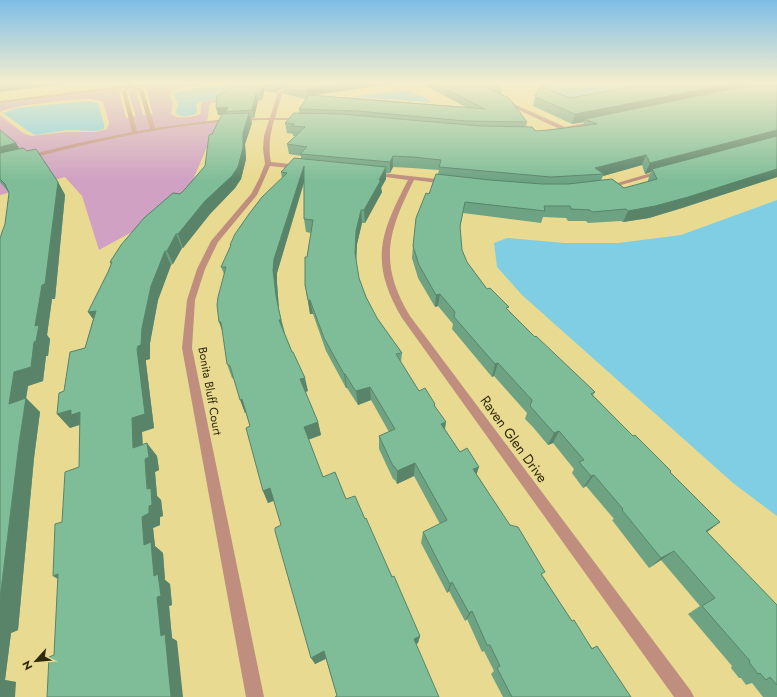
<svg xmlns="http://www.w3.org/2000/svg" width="777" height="697" font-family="Jost,sans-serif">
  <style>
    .green { fill: #d0a1c2 }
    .water { fill: #80cee4 }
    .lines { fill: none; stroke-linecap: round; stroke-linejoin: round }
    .street { fill: #bf8e7f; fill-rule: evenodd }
    .secondary { fill: #af6852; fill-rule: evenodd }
    .wall { fill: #6da383; fill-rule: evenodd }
    .shaded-wall { fill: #59846a }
    .building { fill: #7fbd98; stroke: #59846a }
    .labels { text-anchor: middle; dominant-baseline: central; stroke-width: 3; stroke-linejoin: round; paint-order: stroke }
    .street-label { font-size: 12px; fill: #2f290a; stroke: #e9da91 }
    .near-street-label { font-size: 14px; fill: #2f290a; stroke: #e9da91 }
  </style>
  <rect width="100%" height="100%" fill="#e9da91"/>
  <path class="green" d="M 174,82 L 225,82 C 212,84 178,85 169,94 L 173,103 L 171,114 C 178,120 190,117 199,115 L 201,112 L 201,105 L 203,102 L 221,98 L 224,101 L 210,103 L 207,121 L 218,121 L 189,189 L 143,226 L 99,250 L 82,196 L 65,177 L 0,195 L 0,115 L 23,133 L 31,136 L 66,132 L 95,132 L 107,129 L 109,123 L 103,102 C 99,101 94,100 90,99 C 73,99 14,105 0,112 L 0,103 L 123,88 L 119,92 L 126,118 L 136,116 L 128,91 L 131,89 L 136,90 L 143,115 L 153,114 L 146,89 L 138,87 Z"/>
  <path class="water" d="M 530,82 L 655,82 L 573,97 L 567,97 Z
    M 229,83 L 236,84 L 221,93 L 218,98 L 200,102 L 196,105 L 197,112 L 195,114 C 189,116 181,118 176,113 L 178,103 L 173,94 L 175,92 Z
    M 406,90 L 425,98 L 430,102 L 351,97 Z
    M 88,101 L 98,103 L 104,124 L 104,129 L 96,131 L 68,130 L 35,135 L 28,131 L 3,113 L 17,108 Z
    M 777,200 L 777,516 L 733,483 L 522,295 L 497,267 L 494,243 L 507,238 L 565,243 L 618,243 L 681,235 Z"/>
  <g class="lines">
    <path class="street" d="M 153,82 L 167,82 L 135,87 L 143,89 L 155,128 L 224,119 L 270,118 L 278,92 L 291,85 L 312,82 L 293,87 L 282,94 L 275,118 L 301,118 L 303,119 L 301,120 L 274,120 C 270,135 268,147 271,162 L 299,165 L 302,167 L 299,169 L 270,166 L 257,195 L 218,242 L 205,269 L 195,300 L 192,348 L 264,697 L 246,697 L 182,348 L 187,300 L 197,269 L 211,241 L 251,194 L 259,179 L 265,164 L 263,149 L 264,136 L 269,120 C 178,120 88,143 0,166 L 0,162 L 74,144 L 132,132 L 122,91 L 125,88 L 0,103 L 0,101 ZM 130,88 L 139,90 L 150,129 L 137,131 L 126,91 Z
      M 501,100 L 505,100 L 565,127 L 596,121 L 598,122 L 564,131 L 501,102 Z
      M 661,170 L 664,172 L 663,173 L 607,189 L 604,187 Z
      M 373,172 L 446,180 L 449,182 L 446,184 L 414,180 C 388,232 378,263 410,316 L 691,691 L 694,697 L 674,697 L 402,318 C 369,262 380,234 408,180 L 371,175 L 371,173 Z"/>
    <path class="secondary" d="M 126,82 L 130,82 L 130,88 L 128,88 Z"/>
  </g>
  <path class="wall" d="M 240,82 L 405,82 L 313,95 L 466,107 L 418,82 L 497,82 L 502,89 L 501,94 L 527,122 L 526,126 L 536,131 L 548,130 L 583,126 L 584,122 L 572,124 L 533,106 L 535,97 L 570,98 L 658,82 L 777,82 L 777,177 L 682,208 L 649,218 L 623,222 L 621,221 L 588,223 L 586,221 L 568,221 L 566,218 L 543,217 L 541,223 L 463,213 L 460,229 L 462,250 L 467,262 L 487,289 L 535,337 L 595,392 L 593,395 L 633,436 L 671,471 L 670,473 L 707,532 L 777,605 L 777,697 L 763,697 L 752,683 L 746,685 L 741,678 L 739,678 L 731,668 L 732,666 L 688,614 L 700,606 L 661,560 L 649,568 L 612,520 L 614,519 L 586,486 L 583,488 L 572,473 L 574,469 L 553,443 L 548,445 L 532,426 L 525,419 L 527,413 L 494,376 L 492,377 L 452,329 L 453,324 L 438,306 L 435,307 L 418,278 L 412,258 L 413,246 L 429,194 L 438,174 L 439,170 L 412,168 L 393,167 L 390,173 L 386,173 L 386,179 L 381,188 L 382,192 L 365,223 L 362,223 L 357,244 L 356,260 L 359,278 L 366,297 L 377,318 L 402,353 L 401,362 L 419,391 L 435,406 L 445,429 L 460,452 L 477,475 L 572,621 L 592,648 L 597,646 L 631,697 L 503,697 L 491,674 L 494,671 L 484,651 L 482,652 L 467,619 L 465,621 L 449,591 L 447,593 L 421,543 L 423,532 L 440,524 L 414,476 L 397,484 L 395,480 L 393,479 L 379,449 L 379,436 L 389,432 L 371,400 L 358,405 L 347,388 L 346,388 L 326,351 L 313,314 L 310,314 L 305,285 L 307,257 L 311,233 L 306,232 L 304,219 L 304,183 L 277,273 L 277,283 L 279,310 L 285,334 L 308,391 L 305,392 L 318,422 L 321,435 L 308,440 L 323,477 L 346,499 L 365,519 L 420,636 L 418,643 L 337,696 L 326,659 L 315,664 L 281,525 L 274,501 L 268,503 L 263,491 L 250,426 L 246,413 L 245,413 L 234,379 L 232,378 L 227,364 L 224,274 L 221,267 L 231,247 L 230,245 L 282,178 L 281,172 L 301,159 L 301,156 L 289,154 L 287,144 L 295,136 L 293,136 L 293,134 L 287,133 L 285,123 L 299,113 L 299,109 L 306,99 L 284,94 L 283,88 L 277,91 L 276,93 L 264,91 L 262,100 L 258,101 L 254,118 L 251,118 L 252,123 L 245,144 L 246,159 L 241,179 L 235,188 L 210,214 L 183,248 L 182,248 L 173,264 L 171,265 L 158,300 L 150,343 L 150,359 L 146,360 L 146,363 L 154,428 L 142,432 L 143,445 L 157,456 L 159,470 L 155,472 L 157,496 L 161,500 L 163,516 L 160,517 L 160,525 L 153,528 L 155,546 L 163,553 L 165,580 L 170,584 L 172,605 L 169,606 L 172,638 L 177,641 L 54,655 L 62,522 L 79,467 L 80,425 L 79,425 L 70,428 L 57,414 L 64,391 L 85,348 L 93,319 L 88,312 L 108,272 L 111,265 L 110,262 L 186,188 L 205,166 L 212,134 L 222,115 L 218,115 ZM 642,165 L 645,174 L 651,172 L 648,180 L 648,182 L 624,188 L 601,180 L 603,176 Z
    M 0,130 L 20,149 L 58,182 L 65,195 L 55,299 L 52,299 L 47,335 L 50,339 L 48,356 L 46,356 L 43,381 L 28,386 L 26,398 L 40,412 L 34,458 L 18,630 L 11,633 L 5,680 L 16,682 L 0,697 L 5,224 L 9,193 L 0,182 Z"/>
  <path class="shaded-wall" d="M 0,82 L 65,82 L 66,84 L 0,92 Z
    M 279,82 L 299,82 L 286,87 L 277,91 L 276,93 L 275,86 L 276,84 Z
    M 356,82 L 405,82 L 307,96 L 307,99 L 306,89 Z
    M 743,82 L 739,91 L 585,119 L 584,122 L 572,124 L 575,114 Z
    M 263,84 L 264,91 L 262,100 L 260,93 Z
    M 256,93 L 258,101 L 254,118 L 252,110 Z
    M 228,107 L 226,112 L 226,115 L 218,115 L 216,108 Z
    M 249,113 L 252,123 L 245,144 L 246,159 L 241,179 L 235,188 L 210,214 L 183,248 L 178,234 L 243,133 Z
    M 777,130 L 777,138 L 652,169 L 651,172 L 645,174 L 650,163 Z
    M 16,143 L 23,155 L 0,160 L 0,147 Z
    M 646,155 L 642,165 L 603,176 L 604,174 L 595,168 Z
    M 393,156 L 393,167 L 390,173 L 390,162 Z
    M 304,166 L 305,178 L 277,273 L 277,283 L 279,310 L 276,296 L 273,270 L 274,259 Z
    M 386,167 L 386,179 L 381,188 L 382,192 L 365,223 L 364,210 L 379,180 Z
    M 777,169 L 777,177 L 682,208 L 649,218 L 623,222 L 628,211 Z
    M 58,182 L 65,195 L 55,299 L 52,299 L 47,335 L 50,339 L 48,356 L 46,356 L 43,381 L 28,386 L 23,417 L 9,404 L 14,372 L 34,342 L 35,326 Z
    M 361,210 L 362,223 L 357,244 L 356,267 L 355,253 L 356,231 Z
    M 176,234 L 182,248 L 173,264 L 167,251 Z
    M 165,251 L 171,265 L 158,300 L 150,343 L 150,359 L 146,360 L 146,363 L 154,428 L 142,432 L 143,461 L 133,448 L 132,418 L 137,349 L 151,286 Z
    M 440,294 L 438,306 L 435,307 L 436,295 Z
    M 308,300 L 310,300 L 313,314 L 310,314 Z
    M 96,311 L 98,326 L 88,312 Z
    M 279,320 L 281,320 L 285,334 Z
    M 219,322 L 221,322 L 224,336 Z
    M 498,363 L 494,376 L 492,377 L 495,364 Z
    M 344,374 L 345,374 L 347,388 L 346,388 Z
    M 305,378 L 308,391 L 303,393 L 300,379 Z
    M 370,387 L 371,400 L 358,405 L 356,391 Z
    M 26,398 L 40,412 L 34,458 L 18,630 L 11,633 L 5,680 L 16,682 L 15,697 L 0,697 L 0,599 L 19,444 Z
    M 242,399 L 247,413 L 245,413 L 240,400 Z
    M 71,410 L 80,412 L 83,429 L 79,425 L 70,428 L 57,414 Z
    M 318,422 L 321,435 L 307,440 L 304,427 Z
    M 446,422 L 444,436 L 441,424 Z
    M 559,431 L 553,443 L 548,445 L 554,433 Z
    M 147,443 L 157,456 L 159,470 L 155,472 L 157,496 L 161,500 L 163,516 L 160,517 L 160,525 L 153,528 L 155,546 L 163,553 L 165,580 L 170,584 L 172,605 L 169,606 L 172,638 L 177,641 L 183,697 L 171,697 L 161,636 L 154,576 L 144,545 L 142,517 L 149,506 L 145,459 Z
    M 415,463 L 414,476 L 397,484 L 397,471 Z
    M 479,467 L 475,479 L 473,469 Z
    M 594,475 L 586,486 L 583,488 L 591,476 Z
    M 270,488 L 275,500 L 268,503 L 263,491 Z
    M 720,522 L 706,533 L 706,531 Z
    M 674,551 L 661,560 L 649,568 L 661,558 Z
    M 58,574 L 69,586 L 53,576 Z
    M 452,582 L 449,591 L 447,593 L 450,584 Z
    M 472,611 L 467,619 L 465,621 L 469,613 Z
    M 420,636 L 418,643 L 413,646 L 414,639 Z
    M 324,651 L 327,658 L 315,664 L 311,658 Z"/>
  <path class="building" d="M 240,82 L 279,82 L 276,84 L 275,86 L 263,84 L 260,93 L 256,93 L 252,110 L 226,112 L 228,107 L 216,108 L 217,96 Z
    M 291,82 L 356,82 L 306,89 L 306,92 L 283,87 Z
    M 432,82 L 475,82 L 509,98 L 527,122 L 465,121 L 358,111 L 299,109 L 309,95 L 485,109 Z
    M 487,82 L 497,82 L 502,89 Z
    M 658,82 L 742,82 L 575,114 L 535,97 L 540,86 L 570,98 Z
    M 777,86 L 777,130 L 650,163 L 646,155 L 595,168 L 604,174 L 551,177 L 439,167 L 441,160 L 413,157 L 393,156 L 390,162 L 300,154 L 307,147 L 287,144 L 305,127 L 292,126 L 294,124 L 285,123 L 294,113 L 341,114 L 480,126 L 532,127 L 536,131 L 548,130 L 597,124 L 585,119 L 726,90 L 744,87 Z
    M 249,113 L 243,133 L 243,148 L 238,167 L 232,176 L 205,201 L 178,234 L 176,234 L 167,251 L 165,251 L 151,286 L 142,328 L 141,345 L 138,346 L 137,349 L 145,414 L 132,418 L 133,448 L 147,443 L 149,457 L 145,459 L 147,489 L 151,488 L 152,505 L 149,506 L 149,513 L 142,517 L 144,545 L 151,542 L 154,576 L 158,574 L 161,596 L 157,597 L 161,636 L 165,634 L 171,697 L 47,697 L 49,657 L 54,655 L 58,574 L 53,576 L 55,524 L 62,522 L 65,472 L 79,467 L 80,412 L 71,415 L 71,410 L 57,414 L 59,393 L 64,391 L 70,352 L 85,348 L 96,311 L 88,312 L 108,272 L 112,262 L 110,262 L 121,245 L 144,218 L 173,193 L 180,194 L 186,188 L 205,166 L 209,135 L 212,134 L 222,114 Z
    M 0,130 L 16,143 L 0,147 Z
    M 777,136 L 777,169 L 688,197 L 655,206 L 628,211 L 626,209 L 592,212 L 590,210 L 571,209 L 570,206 L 544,206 L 545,211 L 465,202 L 460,226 L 462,250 L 467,262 L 487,289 L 490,288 L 509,307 L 506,308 L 535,337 L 536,336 L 595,392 L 591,394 L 633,436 L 635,435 L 671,471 L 670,472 L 720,522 L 706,531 L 777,605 L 777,685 L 770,677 L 766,680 L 760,673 L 758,674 L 749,662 L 750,661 L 702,606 L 715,598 L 674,551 L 661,558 L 622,510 L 623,509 L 594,475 L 591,476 L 579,462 L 584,460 L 559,431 L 554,433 L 537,414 L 530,406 L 532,400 L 498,363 L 495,364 L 454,317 L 455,312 L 440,294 L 436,295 L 419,265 L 413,246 L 416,218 L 426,193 L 429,194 L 436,174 L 490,180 L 542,184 L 568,184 L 612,179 L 624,188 L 657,179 L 652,169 Z
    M 23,148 L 27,151 L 36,149 L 58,182 L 45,284 L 42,285 L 35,326 L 39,325 L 36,341 L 34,342 L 31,367 L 14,372 L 9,404 L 26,398 L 19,444 L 0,599 L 0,238 L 5,224 L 9,193 L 5,184 L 0,179 L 0,153 Z
    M 294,158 L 386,167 L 379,180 L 381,180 L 364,210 L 361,210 L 356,231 L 355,253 L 359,278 L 366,297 L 377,318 L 402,353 L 396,354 L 419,391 L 425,388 L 435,404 L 434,405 L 446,422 L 441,424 L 460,452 L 467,448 L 479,467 L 473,469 L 490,495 L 510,525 L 518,527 L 545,572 L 541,574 L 572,621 L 574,620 L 592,649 L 597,646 L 631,697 L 512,697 L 497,668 L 500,666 L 490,645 L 487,645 L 472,611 L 469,613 L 452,582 L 450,584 L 423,532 L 447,520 L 415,463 L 397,471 L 395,467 L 393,466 L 379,436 L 395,429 L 370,387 L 356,391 L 353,387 L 345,374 L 344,374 L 324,338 L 310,300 L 308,300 L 305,285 L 305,257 L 307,257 L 313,220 L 304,219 L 304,166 L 274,259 L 273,270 L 276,296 L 281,320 L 279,320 L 292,352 L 293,352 L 305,378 L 300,379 L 318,422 L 304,427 L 323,477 L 335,472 L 346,499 L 355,496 L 365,519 L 366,518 L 392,577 L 394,576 L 420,636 L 414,639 L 439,697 L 335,697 L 337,696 L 324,651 L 311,658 L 275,531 L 275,528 L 281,525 L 270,488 L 263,491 L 246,428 L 250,426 L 242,399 L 240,400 L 230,366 L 227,364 L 221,322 L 219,322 L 217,305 L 218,297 L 226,267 L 221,267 L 231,245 L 230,245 L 235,234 L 249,214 L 262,197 L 287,173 L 281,172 Z"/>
  <linearGradient id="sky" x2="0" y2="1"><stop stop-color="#7ebee6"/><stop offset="0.46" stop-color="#f5eece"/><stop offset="1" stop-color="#f5eece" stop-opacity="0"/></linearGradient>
  <rect width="777" height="180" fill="url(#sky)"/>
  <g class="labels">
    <g class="street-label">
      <text transform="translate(210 391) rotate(80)">Bonita Bluff Court</text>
    </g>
    <g class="near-street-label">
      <text transform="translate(514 439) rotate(54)">Raven Glen Drive</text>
    </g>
  </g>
  <g transform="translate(36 661) rotate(243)" stroke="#e9da91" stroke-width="3" paint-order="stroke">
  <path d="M0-3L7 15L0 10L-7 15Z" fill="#2f290a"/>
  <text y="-6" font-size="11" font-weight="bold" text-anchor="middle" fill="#2f290a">N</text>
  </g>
</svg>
